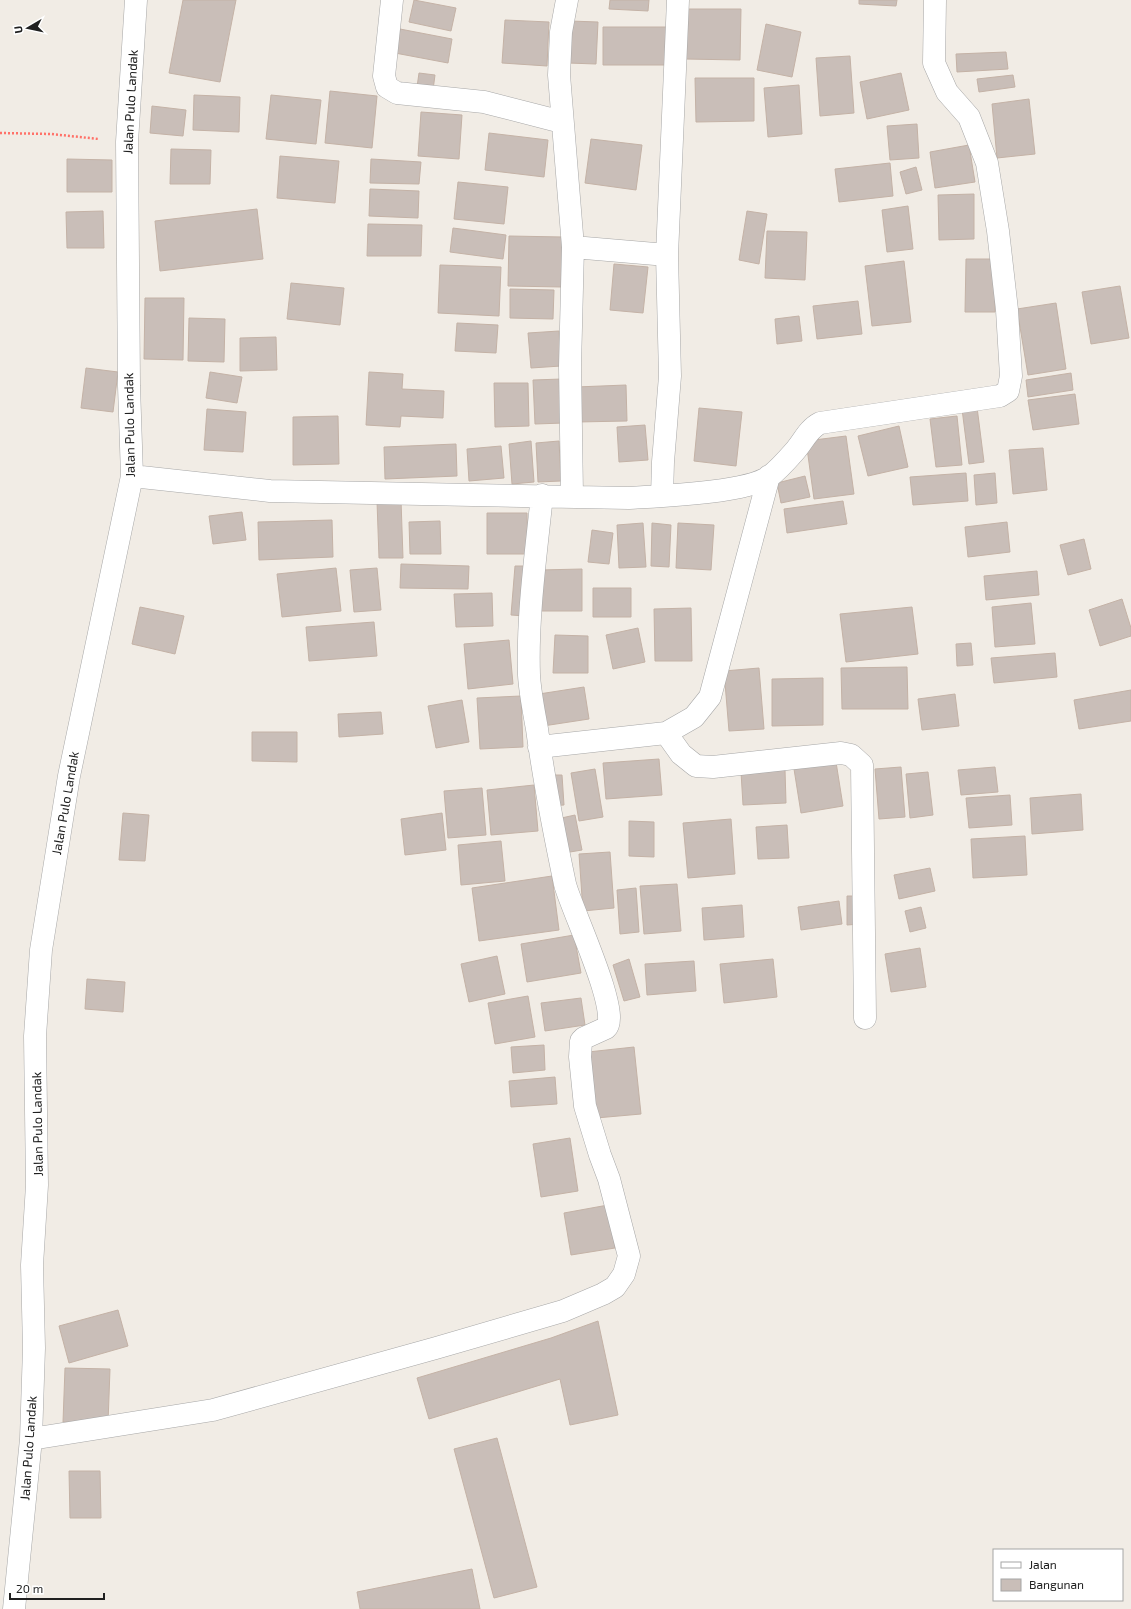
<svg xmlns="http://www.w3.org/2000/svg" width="1131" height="1609" font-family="'Exo 2',sans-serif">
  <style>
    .building { fill: #c9beb8; stroke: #c4b2a6 }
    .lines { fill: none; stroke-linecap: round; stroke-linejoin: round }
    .minor-casing { stroke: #a7a7a7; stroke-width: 23 }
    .path { stroke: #ff7168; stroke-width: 2.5; stroke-dasharray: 2 2; stroke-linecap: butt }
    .minor { stroke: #fff; stroke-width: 22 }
    .labels { text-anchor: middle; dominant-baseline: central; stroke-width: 3.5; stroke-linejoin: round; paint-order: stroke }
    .street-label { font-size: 13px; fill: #202020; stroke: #fff }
  </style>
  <rect width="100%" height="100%" fill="#f1ece5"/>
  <path class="building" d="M 183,0 L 236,0 L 220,82 L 169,73 Z
    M 414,0 L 456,8 L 451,31 L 409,22 Z
    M 610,0 L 649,0 L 648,11 L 609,9 Z
    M 859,0 L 897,0 L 896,6 L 859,4 Z
    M 685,9 L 741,9 L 740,60 L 685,59 Z
    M 505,20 L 549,22 L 547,66 L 502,63 Z
    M 570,21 L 598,22 L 596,64 L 568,63 Z
    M 766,24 L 801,32 L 792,77 L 757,70 Z
    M 603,27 L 668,27 L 668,65 L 603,65 Z
    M 400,29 L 452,39 L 448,63 L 395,53 Z
    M 1006,52 L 1008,69 L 957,72 L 956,54 Z
    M 850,56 L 854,113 L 820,116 L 816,58 Z
    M 419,73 L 435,75 L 433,90 L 417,87 Z
    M 901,73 L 909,110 L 867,119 L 860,82 Z
    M 1013,75 L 1015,87 L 979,92 L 977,79 Z
    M 695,78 L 754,78 L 754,121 L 696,122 Z
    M 799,85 L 802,134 L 768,137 L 764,88 Z
    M 330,91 L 377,96 L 372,148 L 325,143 Z
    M 194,95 L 240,97 L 239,132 L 193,130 Z
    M 271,95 L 321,100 L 316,144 L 266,139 Z
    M 1029,99 L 1035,154 L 997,158 L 992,104 Z
    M 152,106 L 186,110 L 183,136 L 150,133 Z
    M 421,112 L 462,115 L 459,159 L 418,156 Z
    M 917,124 L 919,158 L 890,160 L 887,126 Z
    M 489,133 L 548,140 L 544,177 L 485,170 Z
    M 591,139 L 642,145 L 636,190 L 585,183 Z
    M 969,145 L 975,182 L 935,188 L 930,152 Z
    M 171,149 L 211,150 L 210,184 L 170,184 Z
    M 280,156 L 339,161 L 335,203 L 277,198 Z
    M 67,159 L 112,160 L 112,192 L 67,192 Z
    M 371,159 L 421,162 L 419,184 L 370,183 Z
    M 890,163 L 893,196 L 839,202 L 835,169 Z
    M 916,167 L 922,190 L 906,194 L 900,172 Z
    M 458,182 L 508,187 L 504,224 L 454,219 Z
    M 370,189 L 419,191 L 418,218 L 369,216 Z
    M 974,194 L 974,239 L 939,240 L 938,195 Z
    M 908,206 L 913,249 L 887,252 L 882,210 Z
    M 257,209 L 263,259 L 160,271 L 155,221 Z
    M 103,211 L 104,248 L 67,248 L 66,212 Z
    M 747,211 L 767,214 L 759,264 L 739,260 Z
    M 368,224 L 422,225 L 421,256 L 367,256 Z
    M 453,228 L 506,235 L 503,259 L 450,252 Z
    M 767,231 L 807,232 L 805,280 L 765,278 Z
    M 509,236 L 563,237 L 562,287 L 508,286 Z
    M 966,259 L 995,259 L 995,312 L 965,312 Z
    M 904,261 L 911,322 L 872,326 L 865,266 Z
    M 614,264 L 648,267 L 643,313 L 610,310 Z
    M 440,265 L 501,267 L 499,316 L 438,313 Z
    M 291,283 L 344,288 L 340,325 L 287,319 Z
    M 1120,286 L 1129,338 L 1091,344 L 1082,292 Z
    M 510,289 L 554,290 L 553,319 L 510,318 Z
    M 145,298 L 184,298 L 183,360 L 144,359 Z
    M 858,301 L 862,334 L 817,339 L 813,306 Z
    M 1056,303 L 1066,369 L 1028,375 L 1017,309 Z
    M 799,316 L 802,341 L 777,344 L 775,319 Z
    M 189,318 L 225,319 L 224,362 L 188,361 Z
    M 457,323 L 498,325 L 496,353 L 455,351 Z
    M 559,331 L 561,366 L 531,368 L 528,333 Z
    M 276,337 L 277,370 L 240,371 L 240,338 Z
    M 86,368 L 118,372 L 113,412 L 81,408 Z
    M 210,372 L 242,377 L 237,403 L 206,398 Z
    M 369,372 L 403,374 L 402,389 L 444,391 L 443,418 L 401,416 L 400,427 L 366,425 Z
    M 1071,373 L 1073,390 L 1028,397 L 1026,380 Z
    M 562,379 L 564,423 L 535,424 L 533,380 Z
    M 494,383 L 528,383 L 529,426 L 495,427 Z
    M 626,385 L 627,421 L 577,422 L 576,387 Z
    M 1075,394 L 1079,424 L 1033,430 L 1028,400 Z
    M 977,407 L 984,462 L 969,464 L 962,409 Z
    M 699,408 L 742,412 L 736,466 L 694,461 Z
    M 207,409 L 246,412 L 243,452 L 204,450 Z
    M 338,416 L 339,464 L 293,465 L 293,417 Z
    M 957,416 L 962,465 L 936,467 L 930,419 Z
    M 645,425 L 648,460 L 619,462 L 617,427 Z
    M 899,426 L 908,467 L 868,476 L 858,436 Z
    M 846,436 L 854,494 L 814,499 L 806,441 Z
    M 531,441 L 534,482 L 512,484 L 509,444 Z
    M 559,441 L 561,481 L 538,482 L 536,443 Z
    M 456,444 L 457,476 L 385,479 L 384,447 Z
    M 501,446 L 504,478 L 469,481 L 467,449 Z
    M 1043,448 L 1047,490 L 1013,494 L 1009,450 Z
    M 966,473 L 968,501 L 913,505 L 910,477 Z
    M 995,473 L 997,503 L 976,505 L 974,475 Z
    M 805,476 L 810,497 L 781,503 L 777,483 Z
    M 401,500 L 403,558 L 379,558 L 377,501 Z
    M 843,501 L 847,524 L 787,533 L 784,509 Z
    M 242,512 L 246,540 L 213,544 L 209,516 Z
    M 487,513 L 527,513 L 528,554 L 487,554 Z
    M 332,520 L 333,557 L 259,560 L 258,522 Z
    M 440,521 L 441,554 L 410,554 L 409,522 Z
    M 1007,522 L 1010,552 L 968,557 L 965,527 Z
    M 643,523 L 646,567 L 619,568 L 617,525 Z
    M 652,523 L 671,525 L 669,567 L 651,566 Z
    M 678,523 L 714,525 L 711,570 L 676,568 Z
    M 592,530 L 613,533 L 609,564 L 588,562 Z
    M 1084,539 L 1091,569 L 1068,575 L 1060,545 Z
    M 401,564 L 469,566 L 468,589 L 400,588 Z
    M 515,566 L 527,566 L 525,616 L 511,615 Z
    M 336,568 L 341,611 L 282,617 L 277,574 Z
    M 377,568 L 381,610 L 354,612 L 350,570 Z
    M 582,569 L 582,611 L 540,611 L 540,570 Z
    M 1037,571 L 1039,595 L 986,600 L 984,576 Z
    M 593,588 L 631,588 L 631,617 L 593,617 Z
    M 492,593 L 493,626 L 456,627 L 454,594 Z
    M 1122,599 L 1131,628 L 1131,636 L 1100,646 L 1089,610 Z
    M 1031,603 L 1035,644 L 995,647 L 992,607 Z
    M 140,607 L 184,616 L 175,654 L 132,644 Z
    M 912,607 L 918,654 L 846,662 L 840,614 Z
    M 691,608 L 692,661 L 655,661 L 654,609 Z
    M 374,622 L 377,656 L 309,661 L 306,627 Z
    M 638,628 L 645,662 L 613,669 L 606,635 Z
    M 555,635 L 588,636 L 588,673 L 553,673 Z
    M 509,640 L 513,684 L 468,689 L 464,644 Z
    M 971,643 L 973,665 L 957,666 L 956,644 Z
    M 1055,653 L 1057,677 L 994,683 L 991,658 Z
    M 907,667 L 908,709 L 842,709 L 841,668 Z
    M 759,668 L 764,729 L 729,731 L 724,671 Z
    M 823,678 L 823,725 L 772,726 L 772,679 Z
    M 584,687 L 589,719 L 543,726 L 539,694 Z
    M 1131,690 L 1131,721 L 1079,729 L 1074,700 Z
    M 955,694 L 959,726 L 922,730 L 918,699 Z
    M 521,696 L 523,747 L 480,749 L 477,698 Z
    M 462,700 L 469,742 L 436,748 L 428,706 Z
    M 381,712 L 383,734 L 339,737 L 338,714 Z
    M 252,732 L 297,732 L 297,762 L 252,761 Z
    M 659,759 L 662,795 L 606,799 L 603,763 Z
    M 836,762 L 843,806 L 801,813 L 794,769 Z
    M 901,767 L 905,817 L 879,819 L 875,769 Z
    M 995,767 L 998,792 L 961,795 L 958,770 Z
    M 595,769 L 603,817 L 579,821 L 571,773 Z
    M 785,770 L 786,803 L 743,805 L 741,772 Z
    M 928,772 L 933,815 L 910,818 L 906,774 Z
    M 548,775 L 562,775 L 564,805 L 549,806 Z
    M 534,785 L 538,831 L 491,835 L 487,790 Z
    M 482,788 L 486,835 L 448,838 L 444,791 Z
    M 1081,794 L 1083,830 L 1032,834 L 1030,798 Z
    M 1010,795 L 1012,825 L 969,828 L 966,798 Z
    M 123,813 L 149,815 L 145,861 L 119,860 Z
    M 442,813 L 446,850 L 405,855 L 401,819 Z
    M 575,815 L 582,850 L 564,853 L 557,819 Z
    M 731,819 L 735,874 L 688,878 L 683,823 Z
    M 629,821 L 654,822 L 654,857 L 629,856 Z
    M 787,825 L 789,858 L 758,859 L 756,827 Z
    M 1025,836 L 1027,875 L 973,878 L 971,839 Z
    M 501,841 L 505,881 L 461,885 L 458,845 Z
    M 610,852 L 614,908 L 583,911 L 579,854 Z
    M 930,868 L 935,891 L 899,899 L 894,875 Z
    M 552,876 L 559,930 L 479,941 L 472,888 Z
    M 677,884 L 681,931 L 644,934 L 640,886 Z
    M 636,888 L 639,932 L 620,934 L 617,890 Z
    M 847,896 L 859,896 L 860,924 L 847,925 Z
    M 839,901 L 842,924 L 801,930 L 798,907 Z
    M 742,905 L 744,937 L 704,940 L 702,908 Z
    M 921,907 L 926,928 L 910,932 L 905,911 Z
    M 574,935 L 581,973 L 527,982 L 521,944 Z
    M 920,948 L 926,987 L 891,992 L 885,954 Z
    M 497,956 L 505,994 L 469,1002 L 461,964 Z
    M 629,959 L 640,997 L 624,1001 L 613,965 Z
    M 773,959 L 777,997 L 724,1003 L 720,964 Z
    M 694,961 L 696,991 L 647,995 L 645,964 Z
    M 87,979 L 125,982 L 123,1012 L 85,1009 Z
    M 528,996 L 535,1037 L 495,1044 L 488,1003 Z
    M 581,998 L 585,1025 L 545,1031 L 541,1003 Z
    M 544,1045 L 545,1070 L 513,1073 L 511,1047 Z
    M 634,1047 L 641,1114 L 596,1118 L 588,1052 Z
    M 555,1077 L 557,1104 L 511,1107 L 509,1081 Z
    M 570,1138 L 578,1191 L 541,1197 L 533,1144 Z
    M 608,1205 L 615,1248 L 571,1255 L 564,1213 Z
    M 118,1310 L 128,1346 L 69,1363 L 59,1326 Z
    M 598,1321 L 618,1415 L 570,1425 L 560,1379 L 429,1419 L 417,1378 L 551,1338 Z
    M 65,1368 L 110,1369 L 108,1423 L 63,1422 Z
    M 497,1438 L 537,1587 L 494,1598 L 454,1449 Z
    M 69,1471 L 100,1471 L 101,1518 L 70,1518 Z
    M 472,1569 L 480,1609 L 360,1609 L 357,1592 Z"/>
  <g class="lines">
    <g class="minor-casing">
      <path id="minor" d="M 392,0 L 384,76 L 387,87 L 397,93 L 484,102 L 562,122
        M 567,0 L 561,32 L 559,75 L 573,247 L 570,367 L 572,495
        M 573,247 L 667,255
        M 132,476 L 270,491 L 629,498 C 660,496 747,493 770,476 C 778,470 787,460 794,452 C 803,442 808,429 820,423 L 1000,396 L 1008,391 L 1011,376 L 1007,310 L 998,231 L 987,163 L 969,117 L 947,92 L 934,63 L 935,0
        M 662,496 L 663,462 L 670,376 L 667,255 L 678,0
        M 666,733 L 681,754 L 696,766 L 713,767 L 841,753 L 851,755 L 862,765 L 865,1018
        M 539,747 L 666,733 L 694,717 L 710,697 L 769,476
        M 31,1439 L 213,1410 L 436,1348 L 563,1311 L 603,1294 L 615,1287 L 624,1274 L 629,1256 L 609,1179 L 600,1155 L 585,1106 L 580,1057 L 581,1041 L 584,1038 L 606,1028 C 622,1014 570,906 565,884 C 554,832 544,781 537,729 C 534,712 530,693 529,675 C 527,616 536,554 542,495
        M 14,1609 L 31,1439 L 34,1348 L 32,1265 L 37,1185 L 35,1036 L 41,950 L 69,776 L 132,476 L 129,386 L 127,142 L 136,0"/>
    </g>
    <path class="path" d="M 0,133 L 51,134 L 99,139"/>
    <use href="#minor" class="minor"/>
  </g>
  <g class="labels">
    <g class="street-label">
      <text transform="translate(130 102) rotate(-87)">Jalan Pulo Landak</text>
      <text transform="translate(129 425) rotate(-91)">Jalan Pulo Landak</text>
      <text transform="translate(65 803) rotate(-80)">Jalan Pulo Landak</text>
      <text transform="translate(37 1124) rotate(-91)">Jalan Pulo Landak</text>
      <text transform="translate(28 1448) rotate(-86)">Jalan Pulo Landak</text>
    </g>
  </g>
  <rect x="993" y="1549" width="130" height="52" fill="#ffffff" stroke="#a6a6a6"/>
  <rect x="1001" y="1562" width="20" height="6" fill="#ffffff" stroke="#a6a6a6"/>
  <text x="1029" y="1569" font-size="12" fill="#202020">Jalan</text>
  <rect x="1001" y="1579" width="20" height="12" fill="#c9beb8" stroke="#a6a6a6"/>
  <text x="1029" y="1589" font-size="12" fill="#202020">Bangunan</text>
  <g transform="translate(28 28) rotate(261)" stroke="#ffffff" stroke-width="3" paint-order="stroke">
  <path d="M0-3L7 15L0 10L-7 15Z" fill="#202020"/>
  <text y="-6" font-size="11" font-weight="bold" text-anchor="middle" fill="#202020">U</text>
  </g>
  <path d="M10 1593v6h94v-6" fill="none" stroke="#202020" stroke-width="2"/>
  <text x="16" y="1593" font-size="12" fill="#202020" stroke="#ffffff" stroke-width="3" paint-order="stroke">20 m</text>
</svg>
